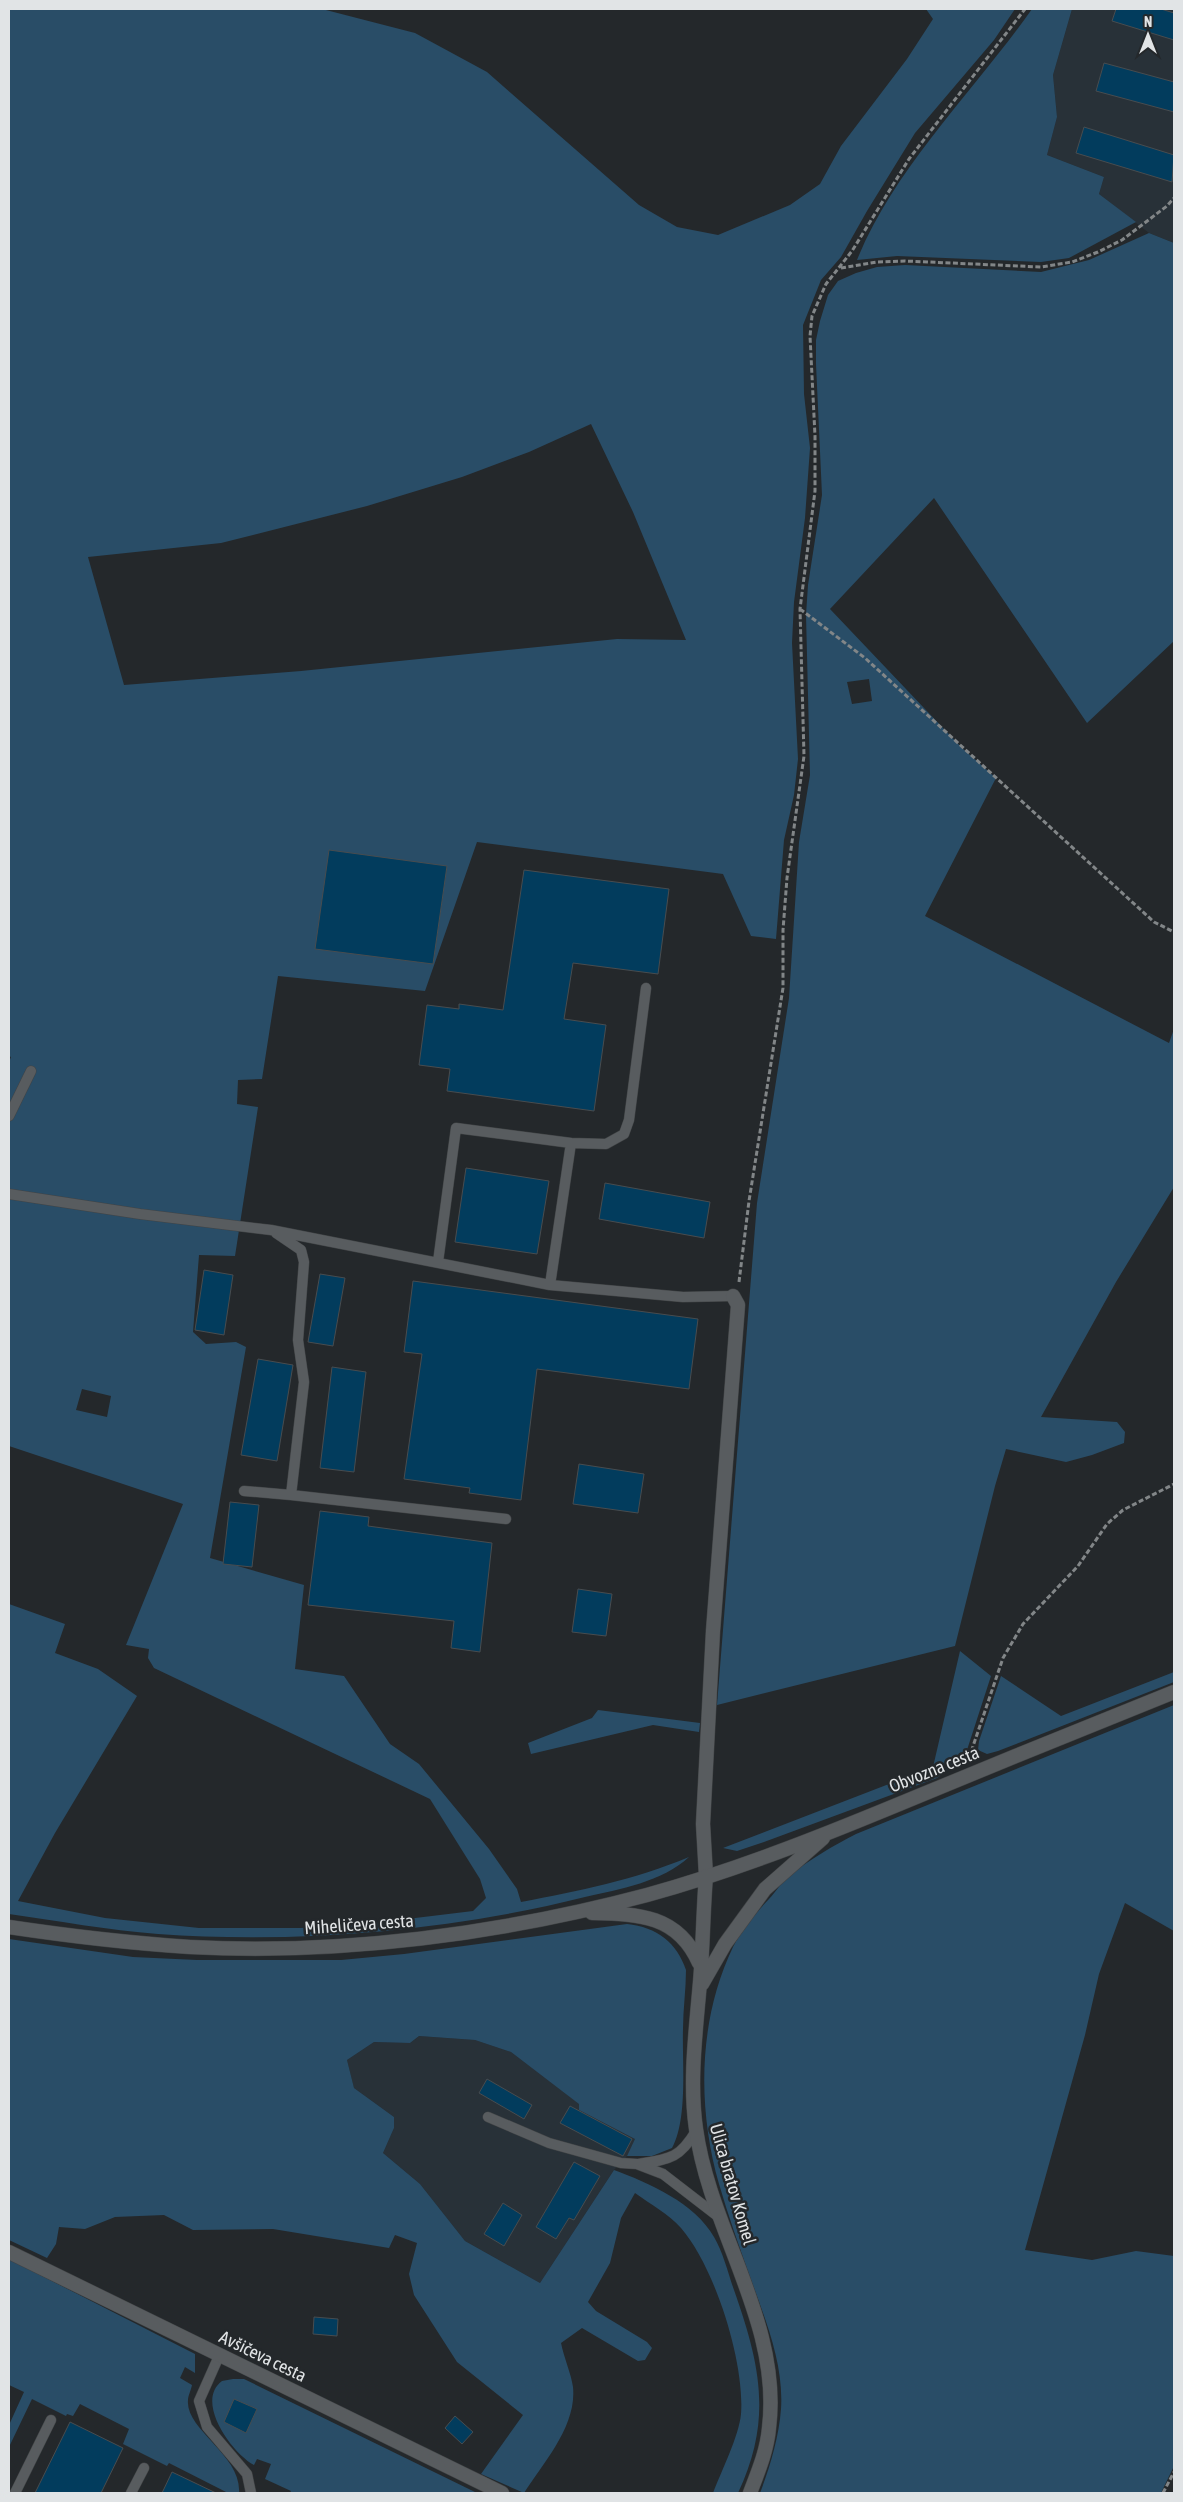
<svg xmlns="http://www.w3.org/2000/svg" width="1183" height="2502" font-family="'Asap Condensed',sans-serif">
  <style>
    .built { fill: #283138 }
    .green { fill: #294d67; fill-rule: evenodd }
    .building { fill: #023c5d; stroke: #484c4f }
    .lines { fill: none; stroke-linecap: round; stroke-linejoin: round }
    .service-casing { stroke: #414446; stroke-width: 11 }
    .minor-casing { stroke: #414446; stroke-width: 15 }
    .tertiary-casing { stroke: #414446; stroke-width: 15 }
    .path { stroke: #828688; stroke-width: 3; stroke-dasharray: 5 2.5; stroke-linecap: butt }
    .service { stroke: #585c5f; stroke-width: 10 }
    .minor { stroke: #585c5f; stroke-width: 14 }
    .tertiary { stroke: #585c5f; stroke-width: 14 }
    .labels { text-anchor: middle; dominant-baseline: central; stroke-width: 5; stroke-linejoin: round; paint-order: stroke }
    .street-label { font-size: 18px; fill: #e1e4e6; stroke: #24282b }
  </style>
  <rect width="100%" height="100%" fill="#24282b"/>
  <path class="built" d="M 1072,9 L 1174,9 L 1174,243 L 1149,233 L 1099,194 L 1104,177 L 1047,155 L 1057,117 L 1053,75 Z
    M 419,2036 L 475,2040 L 511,2052 L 580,2104 L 579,2110 L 636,2139 L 627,2156 L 614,2170 L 540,2283 L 465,2241 L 420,2184 L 383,2153 L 394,2128 L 394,2117 L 354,2088 L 347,2060 L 374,2042 L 410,2043 Z"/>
  <path class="green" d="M 9,9 L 322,9 L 415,33 L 487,72 L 639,205 L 677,227 L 718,235 L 790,205 L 820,184 L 841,146 L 907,59 L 933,19 L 926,9 L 1015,9 L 994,40 L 915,133 L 867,211 L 841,257 L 821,280 L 803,325 L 804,394 L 810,448 L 805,518 L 794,602 L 792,643 L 798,759 L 794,795 L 784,840 L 776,939 L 751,936 L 723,874 L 477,842 L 425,991 L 278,976 L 262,1079 L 238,1080 L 237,1104 L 258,1107 L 235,1256 L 199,1255 L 193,1332 L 206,1344 L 236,1342 L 246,1347 L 210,1558 L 304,1585 L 295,1669 L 344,1676 L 390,1744 L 419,1764 L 489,1849 L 517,1889 L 521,1902 C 579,1891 634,1880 689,1857 C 662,1882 620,1889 585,1897 C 451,1931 296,1944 158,1934 C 108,1930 58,1921 9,1914 L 9,1604 L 65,1624 L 55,1653 L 98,1669 L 137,1696 L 55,1833 L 18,1901 L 105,1918 L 199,1928 L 301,1928 L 374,1923 L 473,1911 L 486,1898 L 480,1879 L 430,1799 L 154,1668 L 148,1658 L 149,1649 L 126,1645 L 183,1504 L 9,1446 L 9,1062 L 11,1057 L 9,1056 ZM 591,424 L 633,512 L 686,640 L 617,639 L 301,671 L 124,685 L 88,557 L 221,543 L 367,506 L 462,477 L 529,452 ZM 82,1389 L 111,1396 L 107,1417 L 76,1410 Z
    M 1032,9 L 1072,9 L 1053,75 L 1057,117 L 1047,155 L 1104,177 L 1099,194 L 1136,222 L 1069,258 L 1041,262 L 897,256 L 857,260 C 894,168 975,90 1032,9 Z
    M 1149,233 L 1174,243 L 1174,641 L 1087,723 L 934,498 L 830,609 L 962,748 L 996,778 L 925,916 L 1169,1043 L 1174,1029 L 1174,1187 L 1116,1282 L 1041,1417 L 1117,1422 L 1125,1432 L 1124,1443 L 1092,1455 L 1066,1462 L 1006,1449 L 995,1486 L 955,1646 L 717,1705 L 757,1203 L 789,998 L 799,842 L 810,775 L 806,615 L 808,585 L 822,495 L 816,364 L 816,340 L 820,321 L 828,295 L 838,281 L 856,273 L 877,267 L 905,265 L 1041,272 L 1089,260 ZM 869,679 L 872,701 L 852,704 L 847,682 Z
    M 960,1651 L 991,1676 L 967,1750 L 957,1763 L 937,1778 L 764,1842 L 737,1851 L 723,1848 L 933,1767 Z
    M 1174,1672 L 1174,1682 L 998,1751 L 987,1754 L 978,1750 L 979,1741 L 1001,1676 L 1061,1716 Z
    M 1174,1705 L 1174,1931 L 1125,1903 L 1099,1974 L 1085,2035 L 1025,2250 L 1092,2260 L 1136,2251 L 1174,2256 L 1174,2466 L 1161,2493 L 760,2493 C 770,2467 779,2437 781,2409 C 784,2363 765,2319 750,2277 C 739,2246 728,2215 719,2184 C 697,2107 698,2020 733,1947 C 742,1929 755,1914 769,1899 C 776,1892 781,1882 789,1876 C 810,1859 833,1846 856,1834 Z
    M 598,1710 L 700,1723 L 699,1732 L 653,1725 L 531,1754 L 528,1743 L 592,1718 Z
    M 627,1924 C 657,1927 677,1943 686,1970 C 686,1990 683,2009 683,2029 C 682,2063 688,2119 672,2148 L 652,2156 L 627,2156 L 635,2139 L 579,2110 L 579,2104 L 511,2052 L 475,2040 L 419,2036 L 410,2043 L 374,2042 L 347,2060 L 354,2088 L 394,2117 L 394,2128 L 383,2153 L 420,2184 L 465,2241 L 540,2283 L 614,2170 C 649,2183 695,2203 714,2237 C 723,2252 728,2273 734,2290 C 760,2364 773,2419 738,2493 L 713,2493 C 721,2472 739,2436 741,2414 C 745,2363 715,2267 681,2228 C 669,2214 650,2204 635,2193 L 621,2218 L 610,2263 L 588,2302 L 596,2311 L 647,2342 L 652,2348 L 645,2360 L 638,2361 L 582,2328 L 561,2343 C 564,2358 571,2373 573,2387 C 577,2426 543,2463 524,2493 L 481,2474 L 523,2415 L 457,2362 L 414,2295 L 409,2274 L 417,2243 L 395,2235 L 389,2248 L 273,2229 L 193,2230 L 164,2215 L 115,2217 L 85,2229 L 59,2227 L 56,2244 L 47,2258 L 9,2240 L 9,1939 L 133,1957 L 197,1960 L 341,1960 L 404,1954 Z
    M 9,2259 L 195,2354 L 195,2373 L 185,2367 L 180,2378 L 192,2385 C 191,2390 188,2396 188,2400 C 185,2430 242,2455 239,2493 L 228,2493 L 169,2463 L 167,2466 L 123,2444 L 129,2429 L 80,2404 L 73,2416 L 67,2414 L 66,2416 L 32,2399 L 9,2447 L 9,2425 L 24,2392 L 9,2385 Z
    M 233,2379 L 244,2379 L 477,2493 L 290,2493 L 291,2491 L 265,2479 L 271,2464 L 257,2459 L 254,2465 C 233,2454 194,2402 222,2381 Z"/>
  <path class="building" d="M 1116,9 L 1161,9 L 1174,13 L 1174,40 L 1112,21 Z
    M 1104,63 L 1174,82 L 1174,112 L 1096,91 Z
    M 1084,127 L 1174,155 L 1172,182 L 1076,153 Z
    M 329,850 L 447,866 L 433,964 L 315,949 Z
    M 524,870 L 669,889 L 658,974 L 573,963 L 564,1019 L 606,1025 L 594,1111 L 447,1091 L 450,1069 L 419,1065 L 427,1005 L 459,1009 L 459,1004 L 503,1010 Z
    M 466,1168 L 549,1181 L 537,1254 L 455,1242 Z
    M 605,1183 L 710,1202 L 704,1238 L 599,1219 Z
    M 204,1270 L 233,1275 L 224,1335 L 195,1330 Z
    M 320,1274 L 345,1278 L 333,1346 L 308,1342 Z
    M 413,1281 L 698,1319 L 689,1389 L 537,1369 L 521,1500 L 469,1493 L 470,1488 L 404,1479 L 422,1354 L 404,1352 Z
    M 258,1359 L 293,1365 L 277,1461 L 241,1455 Z
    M 332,1367 L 366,1372 L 354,1472 L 320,1468 Z
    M 579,1464 L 644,1474 L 638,1513 L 573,1504 Z
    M 230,1502 L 259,1505 L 252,1567 L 223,1564 Z
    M 320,1511 L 369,1517 L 368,1526 L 492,1543 L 480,1652 L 451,1648 L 454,1621 L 308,1605 Z
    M 578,1589 L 612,1594 L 606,1636 L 572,1632 Z
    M 487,2079 L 532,2105 L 524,2119 L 479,2093 Z
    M 570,2106 L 632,2139 L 623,2156 L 560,2123 Z
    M 574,2162 L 600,2176 L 574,2220 L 569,2218 L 556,2239 L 536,2227 Z
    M 503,2203 L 522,2215 L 504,2246 L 484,2234 Z
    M 314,2317 L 338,2319 L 337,2336 L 313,2334 Z
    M 234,2399 L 257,2409 L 246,2433 L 224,2422 Z
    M 455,2416 L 473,2432 L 462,2444 L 445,2428 Z
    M 70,2422 L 123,2448 L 101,2493 L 35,2493 Z
    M 172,2472 L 216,2493 L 162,2493 Z"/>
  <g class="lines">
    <g class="service-casing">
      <path id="service" d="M 9,1116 L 31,1071
        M 9,1194 L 140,1214 L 271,1230 L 550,1285 L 683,1297 L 733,1296
        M 438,1262 L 456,1128 L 571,1143
        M 550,1285 L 571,1143 L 606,1144 L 624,1134 L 629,1120 L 646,988
        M 244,1491 L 291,1495 L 304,1382 L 298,1340 L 304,1262 L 301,1250 L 276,1233
        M 291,1495 L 506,1519
        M 488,2117 L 549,2143 L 621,2163 L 637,2164 L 663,2174 L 720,2218
        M 638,2164 C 670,2159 679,2159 696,2131
        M 219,2356 L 199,2401 L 207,2427 L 247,2474 L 251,2493
        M 15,2493 L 51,2420
        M 131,2493 L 144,2468"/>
    </g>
    <g class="minor-casing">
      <path id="minor" d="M 706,1876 L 703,1824 L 713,1631 L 738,1305 L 733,1296
        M 9,2252 L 502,2493"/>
    </g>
    <g class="tertiary-casing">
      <path id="tertiary" d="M 706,1876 C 703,1912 703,1947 700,1982 C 696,2030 689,2081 696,2129 C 710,2231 782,2323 769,2428 C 767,2451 758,2472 750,2493
        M 592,1913 C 639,1914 678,1915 699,1963
        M 9,1927 C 69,1936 129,1943 190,1947 C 342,1955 500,1934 647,1895 C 741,1869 832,1832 921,1795 C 1005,1760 1090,1726 1174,1692
        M 702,1984 L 725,1944 L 765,1889 L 823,1838"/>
    </g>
    <path class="path" d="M 841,268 L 877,262 L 905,261 L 1041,267 L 1072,262 L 1098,252 L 1122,240 L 1167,206 L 1174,198
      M 800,609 L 865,658 L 1154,922 L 1174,932
      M 739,1282 L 749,1201 L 783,988 L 783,930 L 787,878 L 804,756 L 800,609 L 815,491 L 815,436 L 810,336 L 812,316 L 826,284 L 852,251 L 909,159 L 1025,9
      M 969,1758 L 1003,1658 L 1023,1624 L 1078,1566 L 1107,1524 L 1123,1510 L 1174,1484
      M 1163,2493 L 1174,2472"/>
    <use href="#service" class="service"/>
    <use href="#minor" class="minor"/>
    <use href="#tertiary" class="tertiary"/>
  </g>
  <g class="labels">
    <g class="street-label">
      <text transform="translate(934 1769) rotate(-22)">Obvozna cesta</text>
      <text transform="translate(359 1924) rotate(-4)">Miheličeva cesta</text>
      <text transform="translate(733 2184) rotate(74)">Ulica bratov Komel</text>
      <text transform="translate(263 2356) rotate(26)">Avšičeva cesta</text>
    </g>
  </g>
  <rect width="1183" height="2502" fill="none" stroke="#e1e4e6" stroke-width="20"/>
  <g transform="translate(1148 35)" stroke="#24282b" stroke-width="4" paint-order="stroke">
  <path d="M0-4L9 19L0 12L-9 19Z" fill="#e1e4e6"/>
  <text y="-8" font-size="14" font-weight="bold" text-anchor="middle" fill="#e1e4e6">N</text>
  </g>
</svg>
